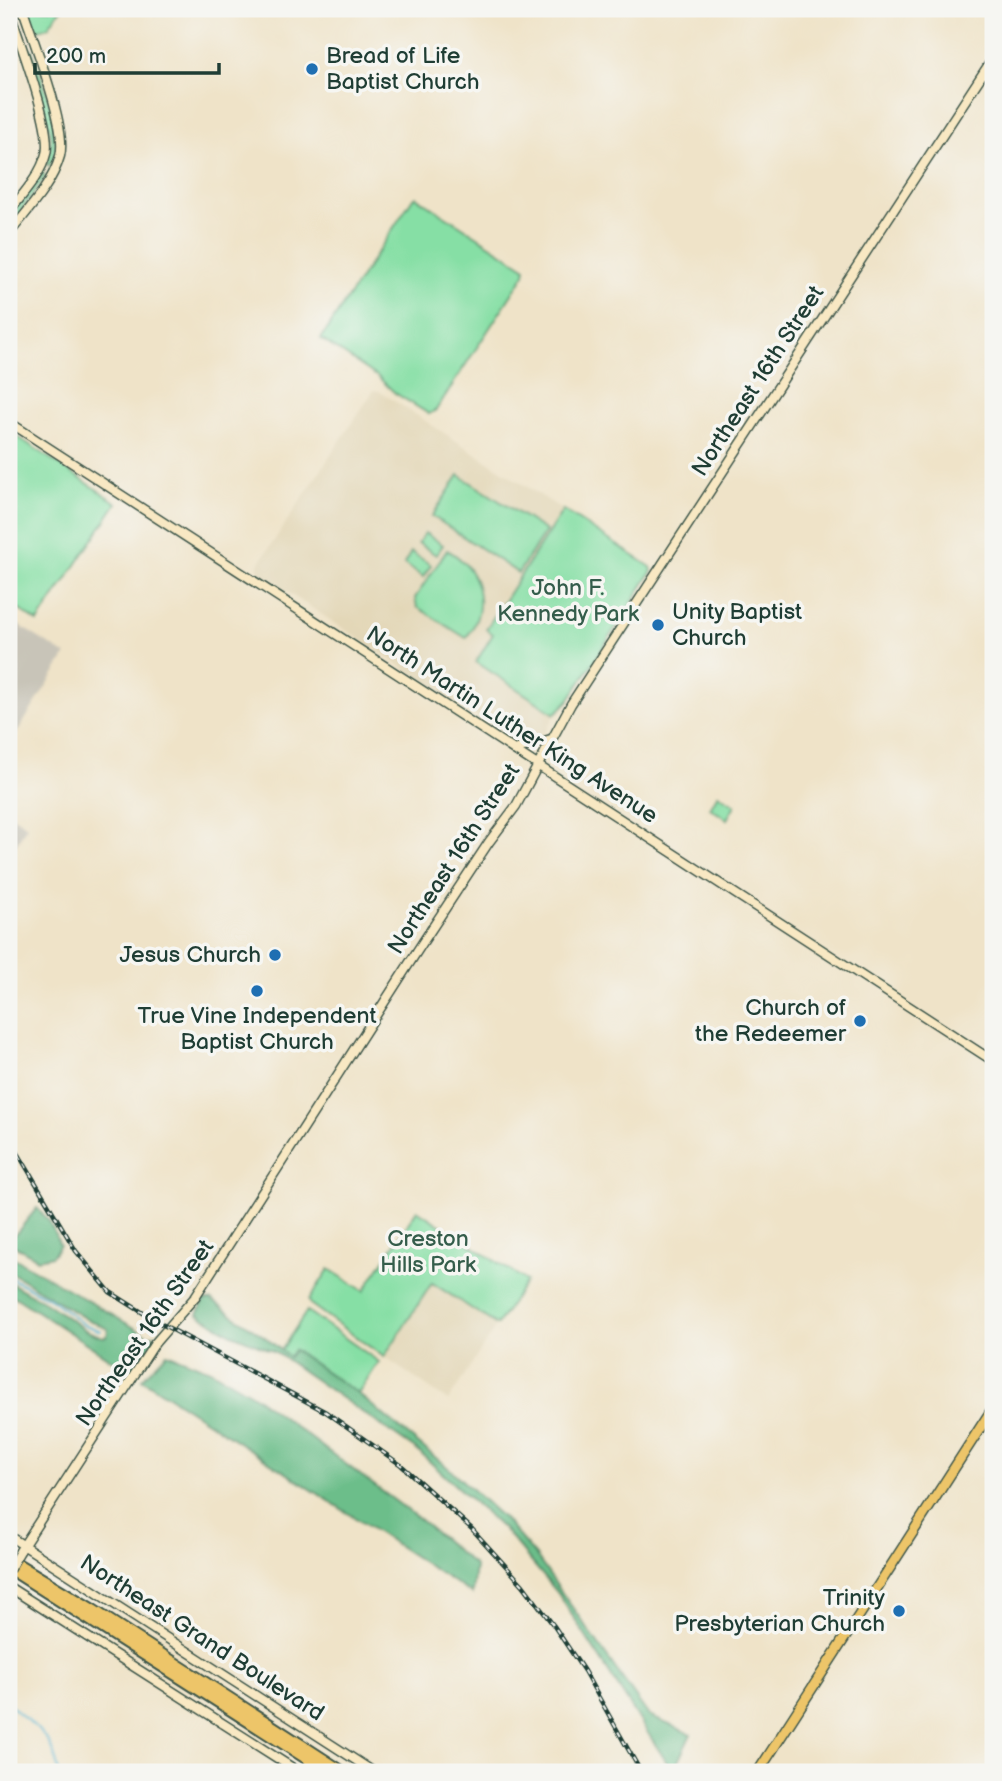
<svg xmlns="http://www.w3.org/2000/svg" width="1002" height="1781" font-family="'Balsamiq Sans',sans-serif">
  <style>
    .built { fill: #e3d7b7 }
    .industrial { fill: #c8c4b8 }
    .green { fill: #86dfa5; stroke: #528e6c; stroke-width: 2 }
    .forest { fill: #6cbe8a; stroke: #467e5f; stroke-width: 2 }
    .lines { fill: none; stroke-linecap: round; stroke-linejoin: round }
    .stream { stroke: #52b4d0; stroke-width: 2 }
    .secondary-casing { stroke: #3e564a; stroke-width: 11 }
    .primary-casing { stroke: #3e564a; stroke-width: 12 }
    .highway-casing { stroke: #3e564a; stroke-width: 14 }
    .secondary { stroke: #f8e8c3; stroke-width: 8 }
    .primary { stroke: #edc569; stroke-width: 9 }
    .highway { stroke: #edc569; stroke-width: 10 }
    .rail-casing { stroke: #1f3d34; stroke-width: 4.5 }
    .rail { stroke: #f6f6f2; stroke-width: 2; stroke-dasharray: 5; stroke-linecap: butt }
    .secondary-bridge-casing { stroke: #3e564a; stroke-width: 11; stroke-linecap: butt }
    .secondary-bridge { stroke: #f8e8c3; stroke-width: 8 }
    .poi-dot { fill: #1f6fb2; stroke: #f6f6f2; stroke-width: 2.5 }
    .labels { text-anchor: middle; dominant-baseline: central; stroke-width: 7; stroke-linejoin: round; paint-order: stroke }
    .poi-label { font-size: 23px; fill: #1f3d34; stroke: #f6f6f2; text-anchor: end }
    .street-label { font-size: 23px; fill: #1f3d34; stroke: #f6f6f2 }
    .park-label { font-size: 23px; fill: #345d4b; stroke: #f6f6f2 }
  </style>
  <rect width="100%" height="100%" fill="#f6f6f2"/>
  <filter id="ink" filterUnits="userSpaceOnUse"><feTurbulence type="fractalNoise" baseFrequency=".0143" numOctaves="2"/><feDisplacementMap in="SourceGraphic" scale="14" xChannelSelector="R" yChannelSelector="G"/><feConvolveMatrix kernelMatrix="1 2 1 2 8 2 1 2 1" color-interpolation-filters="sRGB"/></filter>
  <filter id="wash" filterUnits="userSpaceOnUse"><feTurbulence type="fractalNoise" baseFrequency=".00686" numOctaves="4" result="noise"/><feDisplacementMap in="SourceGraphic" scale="28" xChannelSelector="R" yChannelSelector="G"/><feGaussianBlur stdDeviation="1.57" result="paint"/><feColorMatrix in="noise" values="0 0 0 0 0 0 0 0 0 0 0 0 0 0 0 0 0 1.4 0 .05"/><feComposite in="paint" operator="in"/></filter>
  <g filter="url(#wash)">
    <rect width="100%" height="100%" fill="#efe3c8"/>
    <path class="built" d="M 374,390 L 379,391 L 563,510 L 486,629 L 493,634 L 476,662 L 555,714 L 542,738 L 526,745 L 517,742 L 258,573 L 258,565 Z
      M 432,1283 L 497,1325 L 448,1401 L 384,1357 Z"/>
    <path class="industrial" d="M 9,619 L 66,655 L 9,745 Z
      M 9,814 L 27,826 L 9,856 Z"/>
    <path class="green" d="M 27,9 L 61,9 L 48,27 L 39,30 L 32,26 Z
      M 31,49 C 42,77 68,141 49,166 L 47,164 L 51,141 L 50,130 L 26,53 Z
      M 43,172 L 45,177 L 9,227 L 9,217 Z
      M 416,197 L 526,268 L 525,274 L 436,410 L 429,414 L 395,393 L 378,377 L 321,339 L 413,198 Z
      M 9,431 L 117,503 L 38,622 L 9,603 L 9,490 L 12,485 L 9,483 Z
      M 459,475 L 546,531 L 518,573 L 432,516 Z
      M 563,510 L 651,567 L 652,571 L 569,700 L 555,714 L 476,662 L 493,634 L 486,629 Z
      M 425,533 L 443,545 L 436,555 L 418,543 Z
      M 447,550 C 480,567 490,608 466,638 L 417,607 L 415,598 Z
      M 411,552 L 431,565 L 423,577 L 404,564 Z
      M 718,794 L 735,805 L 727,819 L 710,808 Z
      M 417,1210 L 526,1281 L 497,1325 L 432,1283 L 384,1357 L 310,1304 L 309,1300 L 329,1269 L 364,1291 Z
      M 307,1311 L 379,1362 L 358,1394 L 294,1350 L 289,1357 L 280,1352 Z"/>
    <path class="forest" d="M 37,1208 L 49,1221 L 60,1245 L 52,1256 L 38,1259 L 9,1243 L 9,1234 L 14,1236 Z
      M 9,1255 L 140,1331 L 149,1336 L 154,1335 L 154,1340 L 132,1373 L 9,1293 L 9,1282 L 46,1303 L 87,1331 L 103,1337 L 107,1336 L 108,1329 L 83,1317 L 9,1271 Z
      M 204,1300 L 211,1300 L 265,1337 L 289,1357 L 294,1350 L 358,1394 L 452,1471 L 503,1518 L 536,1556 L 649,1716 L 691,1734 L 673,1772 L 557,1592 L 506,1532 L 418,1451 L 275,1352 L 230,1333 L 198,1314 Z
      M 167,1353 L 210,1370 L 253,1395 L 418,1518 L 475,1566 L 472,1594 L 142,1379 Z"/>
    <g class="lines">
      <path class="stream" d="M 9,1277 L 52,1300 L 83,1324 L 101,1331
        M 9,1702 L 10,1705 C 37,1729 51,1734 59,1772"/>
    </g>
  </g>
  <g filter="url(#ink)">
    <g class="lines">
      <g class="secondary-casing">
        <path id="secondary" d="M 9,212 C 22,195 41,175 46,154 C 53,128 18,38 9,9
          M 9,234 C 27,211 52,185 60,156 C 68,127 33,41 23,9
          M 9,422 L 993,1061
          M 514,750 L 551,739
          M 9,1536 L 374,1772
          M 20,1551 L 155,1343 L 195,1297 L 423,942 L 489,842 L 516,806 L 571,704 L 993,58
          M 9,1587 L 299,1772"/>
      </g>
      <g class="primary-casing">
        <path id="primary" d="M 758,1772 L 993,1408"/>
      </g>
      <g class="highway-casing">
        <path id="highway" d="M 9,1559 L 93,1610 L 343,1772
          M 9,1568 L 328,1772"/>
      </g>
      <use href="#secondary" class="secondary"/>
      <use href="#primary" class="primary"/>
      <use href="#highway" class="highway"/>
      <g class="rail-casing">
        <path id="rail" d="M 9,1138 L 76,1251 L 110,1292 L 156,1321 L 326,1412 L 401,1465 L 472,1529 L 523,1585 L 554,1626 L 584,1671 L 641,1772"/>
      </g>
      <use href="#rail" class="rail"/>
      <g class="secondary-bridge-casing">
        <path id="secondary-bridge" d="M 9,1570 L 20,1551"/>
      </g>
      <use href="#secondary-bridge" class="secondary-bridge"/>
    </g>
  </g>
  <g class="poi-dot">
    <circle cx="312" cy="69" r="7"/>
    <circle cx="658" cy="625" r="7"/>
    <circle cx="275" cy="955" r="7"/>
    <circle cx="257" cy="991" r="7"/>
    <circle cx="860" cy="1021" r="7"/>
    <circle cx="899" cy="1611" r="7"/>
  </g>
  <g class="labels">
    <g class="poi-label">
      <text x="326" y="56" text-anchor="start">Bread of Life<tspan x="326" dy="26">Baptist Church</tspan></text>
      <text x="672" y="612" text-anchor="start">Unity Baptist<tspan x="672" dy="26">Church</tspan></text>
      <text x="261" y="955">Jesus Church</text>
      <text x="846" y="1008">Church of<tspan x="846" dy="26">the Redeemer</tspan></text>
      <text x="257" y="1016" text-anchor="middle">True Vine Independent<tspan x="257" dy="26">Baptist Church</tspan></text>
      <text x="885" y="1598">Trinity<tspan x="885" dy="26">Presbyterian Church</tspan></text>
    </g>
    <g class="street-label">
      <text transform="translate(758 381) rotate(-57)">Northeast 16th Street</text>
      <text transform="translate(512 725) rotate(33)">North Martin Luther King Avenue</text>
      <text transform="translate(454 859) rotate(-57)">Northeast 16th Street</text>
      <text transform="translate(145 1333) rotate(-55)">Northeast 16th Street</text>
      <text transform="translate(202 1638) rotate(33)">Northeast Grand Boulevard</text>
    </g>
    <g class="park-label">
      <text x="568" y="588">John F.<tspan x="568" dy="26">Kennedy Park</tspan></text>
      <text x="428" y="1239">Creston<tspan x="428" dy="26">Hills Park</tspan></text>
    </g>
  </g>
  <rect width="1002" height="1781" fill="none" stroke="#f6f6f2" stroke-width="35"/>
  <path d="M35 63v10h184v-10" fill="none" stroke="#1f3d34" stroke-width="3.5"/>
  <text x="46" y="63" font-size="21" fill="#1f3d34" stroke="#f6f6f2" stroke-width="5" paint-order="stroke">200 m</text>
</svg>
